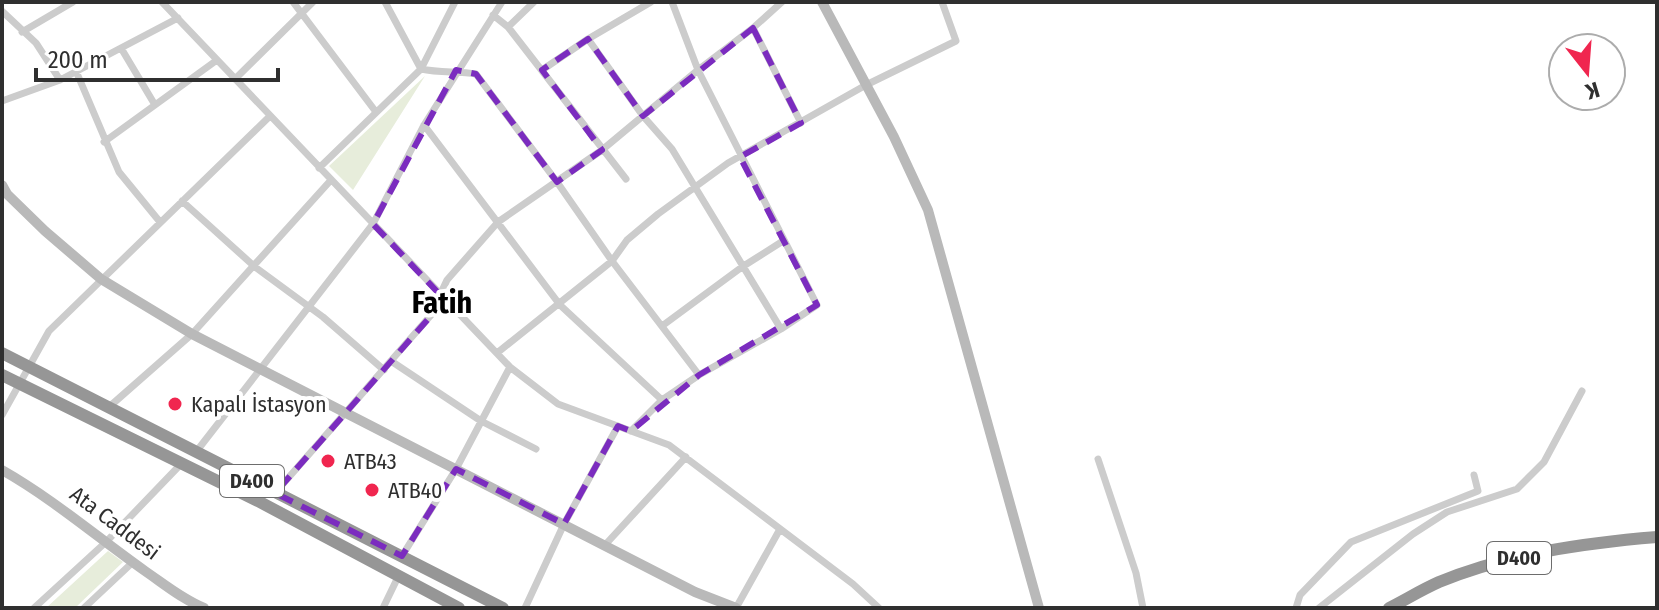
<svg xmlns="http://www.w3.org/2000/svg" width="1659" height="610" font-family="'Fira Sans Condensed',sans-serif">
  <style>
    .green { fill: #e7eddb }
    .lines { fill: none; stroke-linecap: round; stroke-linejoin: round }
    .street { stroke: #ccc; stroke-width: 7 }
    .secondary { stroke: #b9b9b9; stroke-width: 10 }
    .highway { stroke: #969696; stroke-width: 12 }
    .marked { fill: none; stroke: #7b2cbf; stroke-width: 6; stroke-dasharray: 16 10; stroke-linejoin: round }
    .poi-dot { fill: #f0264f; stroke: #fff; stroke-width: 3 }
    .labels { text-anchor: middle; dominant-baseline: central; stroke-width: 8; stroke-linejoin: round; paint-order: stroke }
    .shield { fill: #fff; stroke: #6d6d6d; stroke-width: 2 }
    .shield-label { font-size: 20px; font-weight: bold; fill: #2f2f2f }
    .poi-label { font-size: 22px; fill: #2f2f2f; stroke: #fff; text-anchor: start }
    .street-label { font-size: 22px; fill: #2f2f2f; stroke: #fff }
    .district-label { font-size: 30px; font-weight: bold; fill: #000; stroke: #fff }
  </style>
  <rect width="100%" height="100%" fill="#fff"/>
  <path class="green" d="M 425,76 L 353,190 L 329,166 Z
    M 108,551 L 123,562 L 75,608 L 46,608 Z"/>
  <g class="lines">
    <path class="street" d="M 162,2 L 510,367 L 558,404 L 669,445 L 853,584 L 879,608
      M 293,2 L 376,112
      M 385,2 L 421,69 C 440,73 458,71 476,74 L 557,182 L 612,261 L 699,375 L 781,329 L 817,305 L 698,70 L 672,2
      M 651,2 L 588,39 L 643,116 L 672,149 L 781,329
      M 2,11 L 36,43 L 60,80
      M 493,15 L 508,27 L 626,179
      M 508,27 L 534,2
      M 753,28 L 801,123
      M 22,32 L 73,2
      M 121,48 L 155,105
      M 542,70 L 588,39
      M 76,71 L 119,172 L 160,222
      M 235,79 L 313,2
      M 2,101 L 60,80 L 178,18
      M 424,125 L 560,305 L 662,400
      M 104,142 L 217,60
      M 319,168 L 421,69 L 455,2
      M 182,201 L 255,267 L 323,317 L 384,370
      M 662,326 L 742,267 L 783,241
      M 497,353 L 612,261 L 627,240 L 658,214 L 728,163 L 866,85 L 956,41 L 942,2
      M 391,361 L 481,421 L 536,449
      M 109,407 L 192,334 L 331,180
      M 2,415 L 49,331 L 269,117
      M 631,431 L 662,400 L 699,375
      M 196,452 L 373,224 L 424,125 L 502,2
      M 1098,459 L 1136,573 L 1143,608
      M 275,493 L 439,306 L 440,295 L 447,280 L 498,222 L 602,150 L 698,70 L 753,28 L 782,2
      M 605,545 L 686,457
      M 402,556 L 456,469 L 510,367
      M 34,608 L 106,542 L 181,464
      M 84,608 L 133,562
      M 383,608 L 398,577
      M 525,608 L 564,524 L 618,426
      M 736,608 L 780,529
      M 1296,608 L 1300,595 L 1351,542 L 1478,491 L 1474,475
      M 1319,608 L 1413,534 L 1447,512 L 1517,489 L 1544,462 L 1582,391"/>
    <path class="secondary" d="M 822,2 L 894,137 L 928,210 L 1039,608
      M 2,185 L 7,194 L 45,231 L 101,279 L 192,334 L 695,592 L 736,608
      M 2,470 C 53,499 97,537 145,571 C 164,584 182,599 204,608"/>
    <path class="highway" d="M 2,353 L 503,608
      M 2,375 L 258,501 L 459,608
      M 1389,608 C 1405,600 1421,590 1439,582 C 1506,554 1584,543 1657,537"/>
  </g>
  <path class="marked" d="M 753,28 L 801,123 L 740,157 L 817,305 L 699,375 L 631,431 L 618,426 L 564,524 L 456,469 L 402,556 L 275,493 L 445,300 L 373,224 L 456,70 L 476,74 L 557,182 L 602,150 L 542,70 L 588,39 L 643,116 Z"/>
  <g class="poi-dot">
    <circle cx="175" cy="404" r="8"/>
    <circle cx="328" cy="461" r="8"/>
    <circle cx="372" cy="490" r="8"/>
  </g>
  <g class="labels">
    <g class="shield">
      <rect x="220" y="465" width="64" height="32" rx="6"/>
      <rect x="1487" y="542" width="64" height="32" rx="6"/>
    </g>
    <g class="shield-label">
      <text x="252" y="481">D400</text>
      <text x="1519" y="558">D400</text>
    </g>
    <g class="poi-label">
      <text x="191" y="404">Kapalı İstasyon</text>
      <text x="344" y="461">ATB43</text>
      <text x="388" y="490">ATB40</text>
    </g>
    <g class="street-label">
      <text transform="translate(115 523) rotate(37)">Ata Caddesi</text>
    </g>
    <g class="district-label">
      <text x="442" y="303">Fatih</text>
    </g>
  </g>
  <rect width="1659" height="610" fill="none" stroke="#2f2f2f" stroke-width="8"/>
  <g transform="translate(1587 72) rotate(163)"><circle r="38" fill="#ffffff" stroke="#acacac" stroke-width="2"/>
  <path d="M0-6L14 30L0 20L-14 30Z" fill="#f0264f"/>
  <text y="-12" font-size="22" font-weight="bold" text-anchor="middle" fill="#2f2f2f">K</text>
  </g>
  <path d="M36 68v12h242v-12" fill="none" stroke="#2f2f2f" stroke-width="4"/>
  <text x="48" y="68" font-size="24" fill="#2f2f2f" stroke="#ffffff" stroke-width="6" paint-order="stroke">200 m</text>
</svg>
